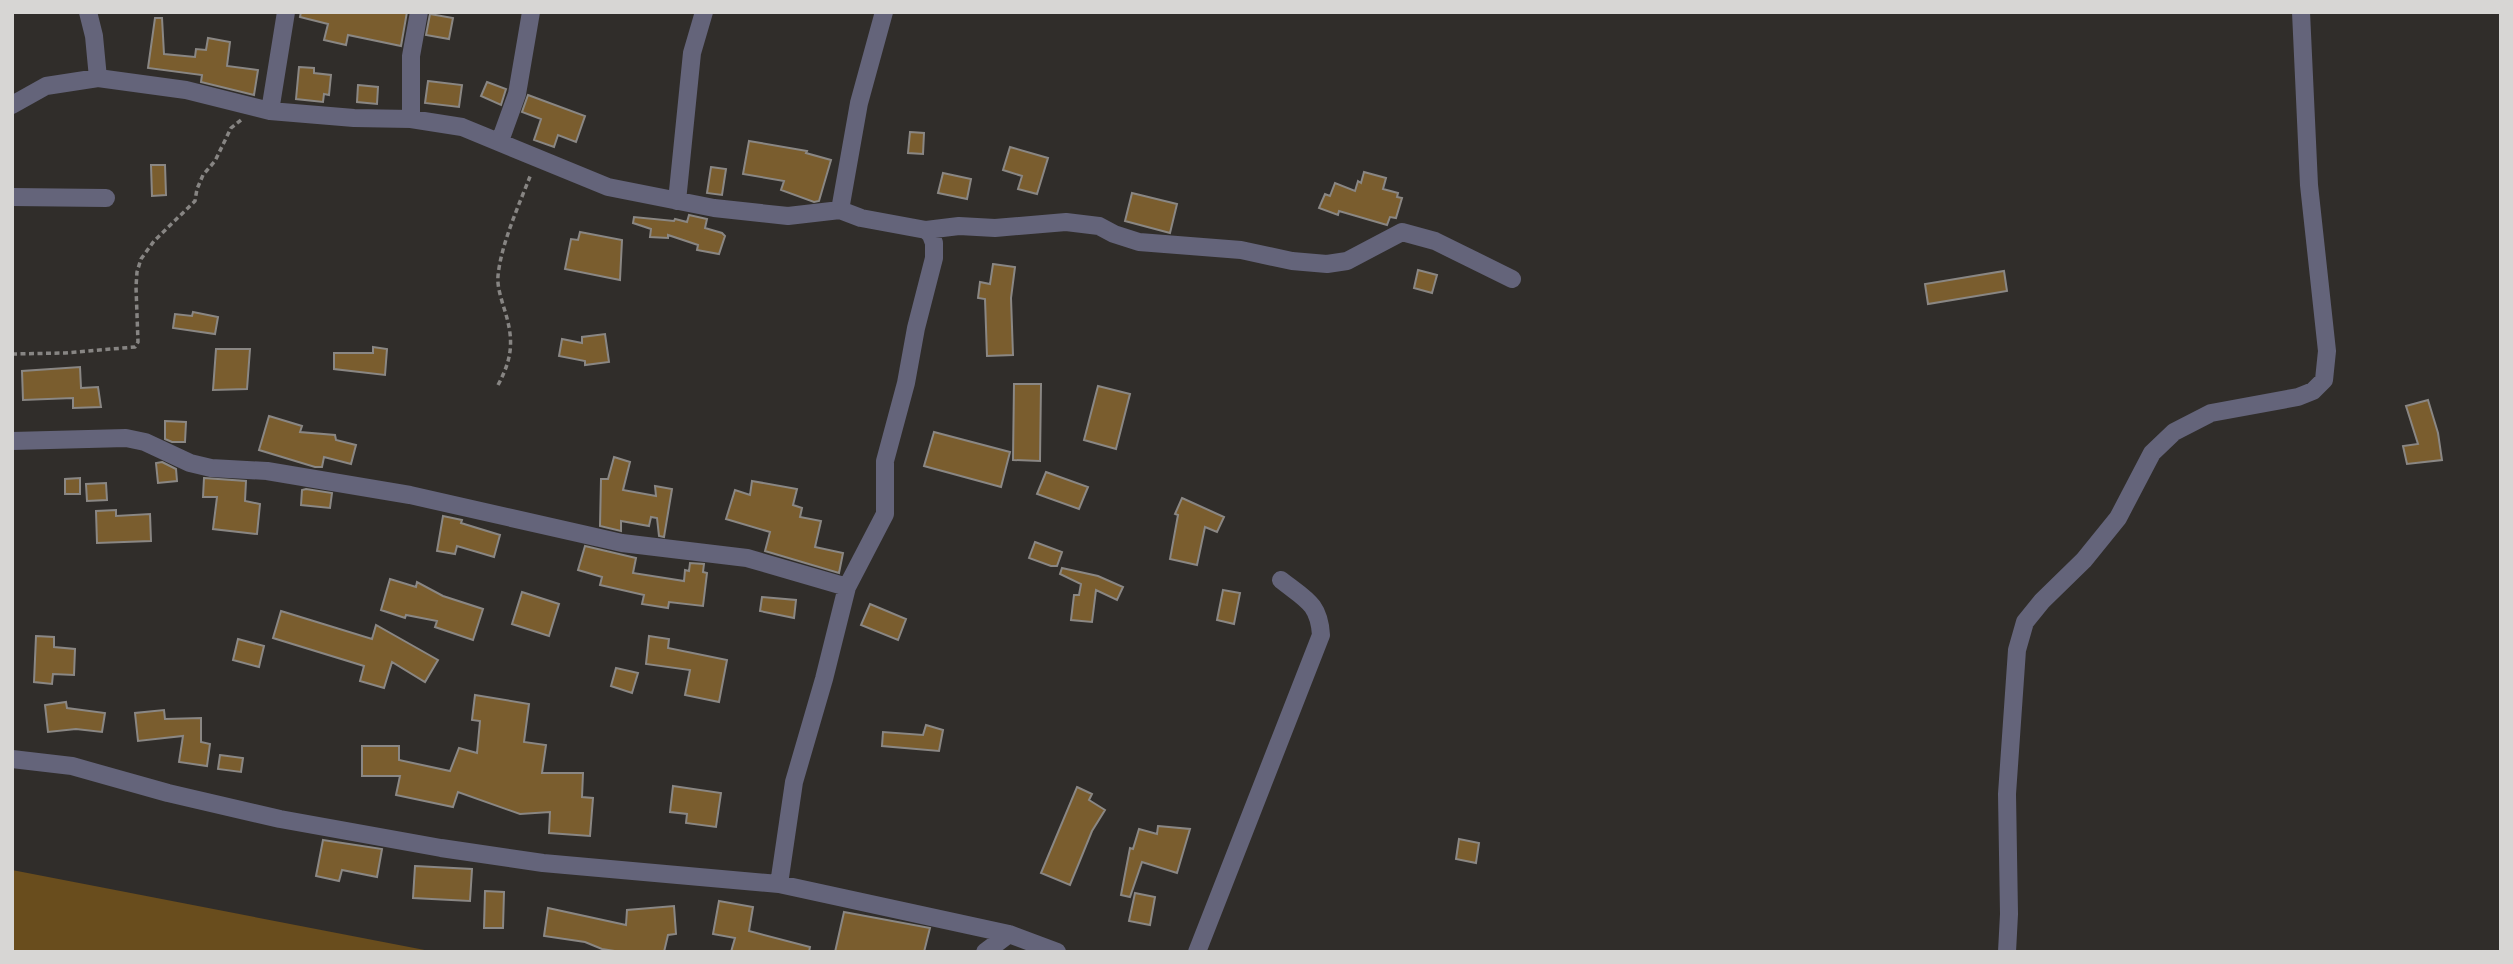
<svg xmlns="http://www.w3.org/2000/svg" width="2513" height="964" font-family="'DejaVu Sans',sans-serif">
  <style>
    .forest { fill: #694d1d }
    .building { fill: #7a5d2e; stroke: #8a8784; stroke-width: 2 }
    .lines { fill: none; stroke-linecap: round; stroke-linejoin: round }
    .path { stroke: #878583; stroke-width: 3.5; stroke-dasharray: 5 3.5; stroke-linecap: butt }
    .minor { stroke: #64647a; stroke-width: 18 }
  </style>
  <rect width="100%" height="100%" fill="#302d2a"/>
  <path class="forest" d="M 12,870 L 435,952 L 12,952 Z"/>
  <path class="building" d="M 301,12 L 407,12 L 401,46 L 348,35 L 346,45 L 324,40 L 328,24 L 300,17 Z
    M 430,14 L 453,18 L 449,39 L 426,35 Z
    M 155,18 L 162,18 L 164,54 L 195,57 L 196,49 L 206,50 L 208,38 L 230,42 L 227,66 L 258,70 L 254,95 L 201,82 L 202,75 L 148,68 Z
    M 299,67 L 314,68 L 314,73 L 331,75 L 329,95 L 324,94 L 323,102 L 296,99 Z
    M 428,81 L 462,85 L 459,107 L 425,103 Z
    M 487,82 L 506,89 L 501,105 L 481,96 Z
    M 358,85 L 378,87 L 377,104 L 357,102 Z
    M 528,95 L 585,116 L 576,142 L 558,135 L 554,147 L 534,140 L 541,119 L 522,112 Z
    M 910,132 L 924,133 L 923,154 L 908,153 Z
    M 749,141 L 807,151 L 806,153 L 831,160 L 819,201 L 814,202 L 781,190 L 784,181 L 743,174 Z
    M 1010,147 L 1048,158 L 1037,194 L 1018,189 L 1022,176 L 1003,170 Z
    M 151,165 L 165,165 L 166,195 L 152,196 Z
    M 711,167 L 726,169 L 722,195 L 707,193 Z
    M 1364,172 L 1386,178 L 1383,189 L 1398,193 L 1397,197 L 1402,198 L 1396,218 L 1390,217 L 1387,225 L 1339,211 L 1338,215 L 1319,208 L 1325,194 L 1330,196 L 1335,183 L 1355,191 L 1358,181 L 1361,183 Z
    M 943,173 L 971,179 L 967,199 L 938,193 Z
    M 1132,193 L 1177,204 L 1170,233 L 1125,221 Z
    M 689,215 L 707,219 L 705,228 L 722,233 L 725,236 L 719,254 L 697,250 L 698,245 L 668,235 L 668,238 L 650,237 L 651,229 L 633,223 L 634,217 L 674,221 L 675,219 L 687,222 Z
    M 580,232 L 622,240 L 620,280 L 565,269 L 571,239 L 578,240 Z
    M 993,264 L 1015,267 L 1011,298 L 1013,355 L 987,356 L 985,299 L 978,298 L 980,282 L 990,284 Z
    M 1418,270 L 1437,275 L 1432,293 L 1414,288 Z
    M 2004,271 L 2007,291 L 1928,304 L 1925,284 Z
    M 193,312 L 218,317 L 215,334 L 173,328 L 175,314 L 192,316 Z
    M 605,334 L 609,362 L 585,365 L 585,361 L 559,356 L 562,339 L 582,343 L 582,337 Z
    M 373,347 L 387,349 L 385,375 L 334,369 L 334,353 L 373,353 Z
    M 216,349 L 250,349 L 247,389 L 213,390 Z
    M 80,367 L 81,388 L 98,387 L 101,407 L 73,408 L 73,398 L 23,400 L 22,371 Z
    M 1014,384 L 1041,384 L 1040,461 L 1013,460 Z
    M 1098,386 L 1130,394 L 1116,449 L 1084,440 Z
    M 2428,400 L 2438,433 L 2442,460 L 2407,464 L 2403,446 L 2418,444 L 2406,406 Z
    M 269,416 L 302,426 L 300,432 L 335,435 L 336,440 L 356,445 L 351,464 L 324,457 L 322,467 L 315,467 L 259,450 Z
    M 165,421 L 186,422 L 185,442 L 172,442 L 165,439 Z
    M 934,432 L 1010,452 L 1001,487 L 924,466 Z
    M 614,457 L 630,462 L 623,490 L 656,496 L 655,486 L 672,489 L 664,537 L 659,536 L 657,518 L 651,517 L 649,526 L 621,521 L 621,531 L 600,526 L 601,479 L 608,479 Z
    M 162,462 L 176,469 L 177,481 L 158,483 L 156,463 Z
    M 1046,472 L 1088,487 L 1079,509 L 1037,494 Z
    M 80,478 L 80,494 L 65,494 L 65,479 Z
    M 204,478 L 246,481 L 245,501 L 260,504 L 257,534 L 213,529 L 217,497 L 203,497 Z
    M 752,481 L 797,489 L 793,505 L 802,508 L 800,517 L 821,521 L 815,547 L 843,553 L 839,573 L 765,551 L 770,532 L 726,519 L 735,490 L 750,495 Z
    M 106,483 L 107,500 L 87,501 L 86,484 Z
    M 306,489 L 332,493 L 330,508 L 301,505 L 302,490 Z
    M 1182,498 L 1224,517 L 1217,532 L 1205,527 L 1197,565 L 1170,559 L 1178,515 L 1175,514 Z
    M 116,510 L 116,516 L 150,514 L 151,541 L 97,543 L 96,511 Z
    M 443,516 L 462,520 L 461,523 L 500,535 L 494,557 L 457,546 L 455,554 L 437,551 Z
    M 1035,542 L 1062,552 L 1057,566 L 1051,566 L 1029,558 Z
    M 585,546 L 636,558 L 633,573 L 684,581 L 685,570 L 689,571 L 690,563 L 704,564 L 703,572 L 707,573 L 703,606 L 669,602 L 668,608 L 642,604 L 644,595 L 600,585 L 602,577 L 578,570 Z
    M 1062,568 L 1098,576 L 1123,587 L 1117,600 L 1096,590 L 1092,622 L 1071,620 L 1074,595 L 1079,595 L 1081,584 L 1060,574 Z
    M 390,579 L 416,587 L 417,582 L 443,596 L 483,609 L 473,640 L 435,627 L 437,621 L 406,615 L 405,618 L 381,610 Z
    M 1223,590 L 1240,593 L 1234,624 L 1217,620 Z
    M 522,592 L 559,604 L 549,636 L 512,624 Z
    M 762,597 L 796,600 L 794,618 L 760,611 Z
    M 870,604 L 906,619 L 898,640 L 861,625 Z
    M 281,611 L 372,639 L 376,625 L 438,660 L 425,682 L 392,662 L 384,688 L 360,681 L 364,666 L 273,638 Z
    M 36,636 L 54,637 L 54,647 L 75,649 L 74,675 L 53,674 L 52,684 L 34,682 Z
    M 649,636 L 669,639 L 668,648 L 727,660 L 719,702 L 685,695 L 690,670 L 646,664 Z
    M 238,639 L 264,646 L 259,667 L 233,660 Z
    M 616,668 L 638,673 L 632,693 L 611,686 Z
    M 475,695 L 529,704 L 524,742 L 546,745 L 542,773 L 583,773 L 582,797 L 593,798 L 590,836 L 549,833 L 550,812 L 520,814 L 458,792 L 453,807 L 396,795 L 400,776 L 362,776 L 362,746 L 399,746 L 399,760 L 450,771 L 459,748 L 477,753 L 480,721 L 472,720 Z
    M 66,702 L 67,708 L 105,713 L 102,732 L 76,729 L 48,732 L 45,705 Z
    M 164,710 L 165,719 L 201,718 L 201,742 L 210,744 L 207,766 L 179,762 L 183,736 L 138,741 L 135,713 Z
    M 926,725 L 943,730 L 939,751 L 882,746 L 883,732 L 923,735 Z
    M 220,755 L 243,758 L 241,772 L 218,769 Z
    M 673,786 L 721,793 L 716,827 L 686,823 L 687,814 L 670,812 Z
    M 1077,787 L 1092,794 L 1089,800 L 1105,810 L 1092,831 L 1070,885 L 1041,873 Z
    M 1158,826 L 1190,829 L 1177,873 L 1142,862 L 1130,897 L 1121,895 L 1130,848 L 1133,849 L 1139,829 L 1157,834 Z
    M 1459,839 L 1479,843 L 1476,863 L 1456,859 Z
    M 323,840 L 382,849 L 377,877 L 342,870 L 339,881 L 316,876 Z
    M 415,866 L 472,869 L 470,901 L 413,898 Z
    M 485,891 L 504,892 L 503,928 L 484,928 Z
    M 1135,893 L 1155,897 L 1150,925 L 1129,921 Z
    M 719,901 L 753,907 L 749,931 L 810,947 L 809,952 L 731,952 L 735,938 L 713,934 Z
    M 674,906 L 676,934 L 668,935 L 664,952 L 621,952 L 602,949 L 585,942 L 544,936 L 548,908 L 626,925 L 627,910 Z
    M 844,912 L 930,928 L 924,952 L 835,952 Z"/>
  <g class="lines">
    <path class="path" d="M 12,354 L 65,353 L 135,347 L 138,342 L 136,287 L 137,272 L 141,259 L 154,241 L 195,201 L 197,189 L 203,175 L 215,161 L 231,128 L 241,120
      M 498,385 C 513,357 514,339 504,308 C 501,298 497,286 498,276 C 501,244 519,205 531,174"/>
    <path class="minor" d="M 88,12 L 94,36 L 98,78
      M 12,105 L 46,86 L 98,78 L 186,90 L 270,111 L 354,118 L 411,119 L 462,127 L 608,187 L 714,208 L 788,216 L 840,210 L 861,218 L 926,230 L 931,235 L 934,243 L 934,258 L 916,328 L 906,383 L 885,461 L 885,514 L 847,587 L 824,679 L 794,782 L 779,884
      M 270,111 L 286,12
      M 411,119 L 411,56 L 419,12
      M 500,141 L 517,94 L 531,12
      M 12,197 L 106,198
      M 677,201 L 692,53 L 704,12
      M 840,210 L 859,103 L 884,12
      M 926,230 L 959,226 L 995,228 L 1066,222 L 1099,226 L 1114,234 L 1139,242 L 1241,250 L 1292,261 L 1327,264 L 1347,261 L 1402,232 L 1435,241 L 1512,279
      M 12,441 L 126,438 L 145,442 L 190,463 L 211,468 L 267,471 L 410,495 L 622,543 L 747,558 L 847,587
      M 12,759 L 72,766 L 168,793 L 280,819 L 441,848 L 543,863 L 779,884 L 1009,934 L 1057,952
      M 985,952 L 1009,934
      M 1197,952 L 1321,635 C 1319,603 1305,599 1281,580
      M 2007,952 L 2009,914 L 2007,794 L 2017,650 L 2025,622 L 2042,601 L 2084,560 L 2118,518 L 2152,453 L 2174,432 L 2211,413 L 2298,397 L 2313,391 L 2324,380 L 2327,351 L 2309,185 L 2301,12"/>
  </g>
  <rect width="2513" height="964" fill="none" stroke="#d7d6d4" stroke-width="28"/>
</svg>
